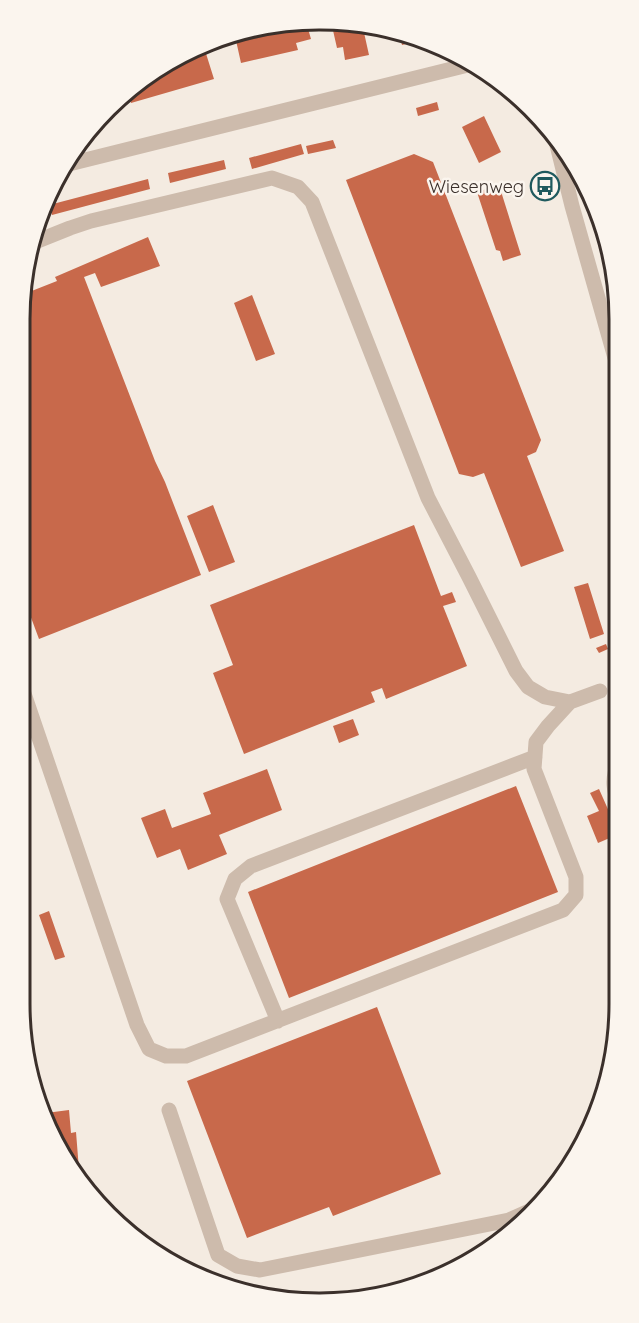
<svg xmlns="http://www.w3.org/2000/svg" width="639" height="1323" font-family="Quicksand,sans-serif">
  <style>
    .building { fill: #c8694b }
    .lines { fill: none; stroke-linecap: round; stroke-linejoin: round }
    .minor { stroke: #cdbbac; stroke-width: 15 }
    .labels { text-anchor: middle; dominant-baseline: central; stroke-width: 5; stroke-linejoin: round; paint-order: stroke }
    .poi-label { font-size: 18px; fill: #3b302b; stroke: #fbf5ee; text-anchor: end }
    .rim { fill: none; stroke: #3b302b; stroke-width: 3 }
  </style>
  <rect width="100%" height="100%" fill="#f4ebe1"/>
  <path class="building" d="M 306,22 L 311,39 L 296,43 L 298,50 L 241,63 L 235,36 Z
    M 343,24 L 363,28 L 369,55 L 345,60 L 343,47 L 337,48 L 332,26 Z
    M 400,36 L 407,37 L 422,40 L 402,45 Z
    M 203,44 L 214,79 L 131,103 L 128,93 Z
    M 437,102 L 439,110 L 418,116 L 416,108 Z
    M 484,116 L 501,152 L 479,163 L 462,127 Z
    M 333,140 L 336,148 L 308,154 L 306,146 Z
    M 301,144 L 304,154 L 252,169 L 249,158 Z
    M 414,154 L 433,162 L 541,440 L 536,452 L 527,456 L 564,551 L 521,567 L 484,473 L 473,477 L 459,474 L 346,180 Z
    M 224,160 L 226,169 L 170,183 L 168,173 Z
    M 148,179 L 150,189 L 52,215 L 49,205 Z
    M 499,185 L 521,255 L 503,261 L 500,251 L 496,250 L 477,192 Z
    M 148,237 L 160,266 L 101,287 L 95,273 L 84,277 L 155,461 L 165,482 L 201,575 L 39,639 L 20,588 L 20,539 L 21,539 L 20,534 L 20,515 L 26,512 L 20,495 L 20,319 L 24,294 L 57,281 L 55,277 Z
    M 252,295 L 275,354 L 256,361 L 234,303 Z
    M 213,505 L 235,562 L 209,572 L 187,516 Z
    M 414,525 L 441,596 L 452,592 L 456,602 L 443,606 L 467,666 L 386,699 L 382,688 L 371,692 L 375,702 L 244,754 L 213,673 L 233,665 L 210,605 Z
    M 588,583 L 604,634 L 590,639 L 574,587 Z
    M 618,591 L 618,611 L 611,594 Z
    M 606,644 L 608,649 L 599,653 L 596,648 Z
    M 353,719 L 359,735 L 339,743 L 333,726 Z
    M 20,737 L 29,764 L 20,767 Z
    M 267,769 L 282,810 L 219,835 L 227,854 L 188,870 L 180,849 L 157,858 L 141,818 L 165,809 L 172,828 L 211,814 L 203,793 Z
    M 516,786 L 558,892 L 289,998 L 248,892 Z
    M 599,789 L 619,834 L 598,843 L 587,816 L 599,811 L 590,793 Z
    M 49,911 L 65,957 L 55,960 L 39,915 Z
    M 377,1007 L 441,1174 L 333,1216 L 329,1207 L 247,1238 L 187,1081 Z
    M 69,1110 L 71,1133 L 76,1132 L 80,1182 L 47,1121 L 46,1113 Z"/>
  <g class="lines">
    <path class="minor" d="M 554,133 L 572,206 L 617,365
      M 69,164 L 472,64
      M 35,242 L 70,228 L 91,221 L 272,178 L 298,187 L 312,202 L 428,498 L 469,577 L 516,671 L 528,687 L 545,697 L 570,702
      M 20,682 L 137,1025 L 149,1049 L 166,1056 L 186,1056 L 563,910 L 576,895 L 576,877 L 534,769 L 536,742 L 548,726 L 570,702 L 600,691
      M 619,765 C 610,778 615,793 619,806
      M 20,961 L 20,954
      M 278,1021 L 227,899 L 235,879 L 251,866 L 535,757
      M 169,1110 L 218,1255 L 237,1266 L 260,1270 L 509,1220 L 538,1207"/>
  </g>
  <defs>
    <g id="bus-ring" transform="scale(1.5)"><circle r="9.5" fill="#fbf5ee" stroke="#1f5a5e" stroke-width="1.5"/><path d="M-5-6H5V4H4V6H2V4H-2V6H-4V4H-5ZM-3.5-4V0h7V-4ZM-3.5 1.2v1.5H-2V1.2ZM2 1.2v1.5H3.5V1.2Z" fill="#1f5a5e"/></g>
  </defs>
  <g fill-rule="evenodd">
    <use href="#bus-ring" x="545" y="186"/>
  </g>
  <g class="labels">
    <g class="poi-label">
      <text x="524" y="186">Wiesenweg</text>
    </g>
  </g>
  <path d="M0 0H639V1323H0ZM319 30H320A289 289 0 0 1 609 319V1004A289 289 0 0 1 320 1293H319A289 289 0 0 1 30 1004V319A289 289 0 0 1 319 30Z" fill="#fbf5ee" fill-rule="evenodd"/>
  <path class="rim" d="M319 30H320A289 289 0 0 1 609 319V1004A289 289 0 0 1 320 1293H319A289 289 0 0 1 30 1004V319A289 289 0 0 1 319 30Z"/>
</svg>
